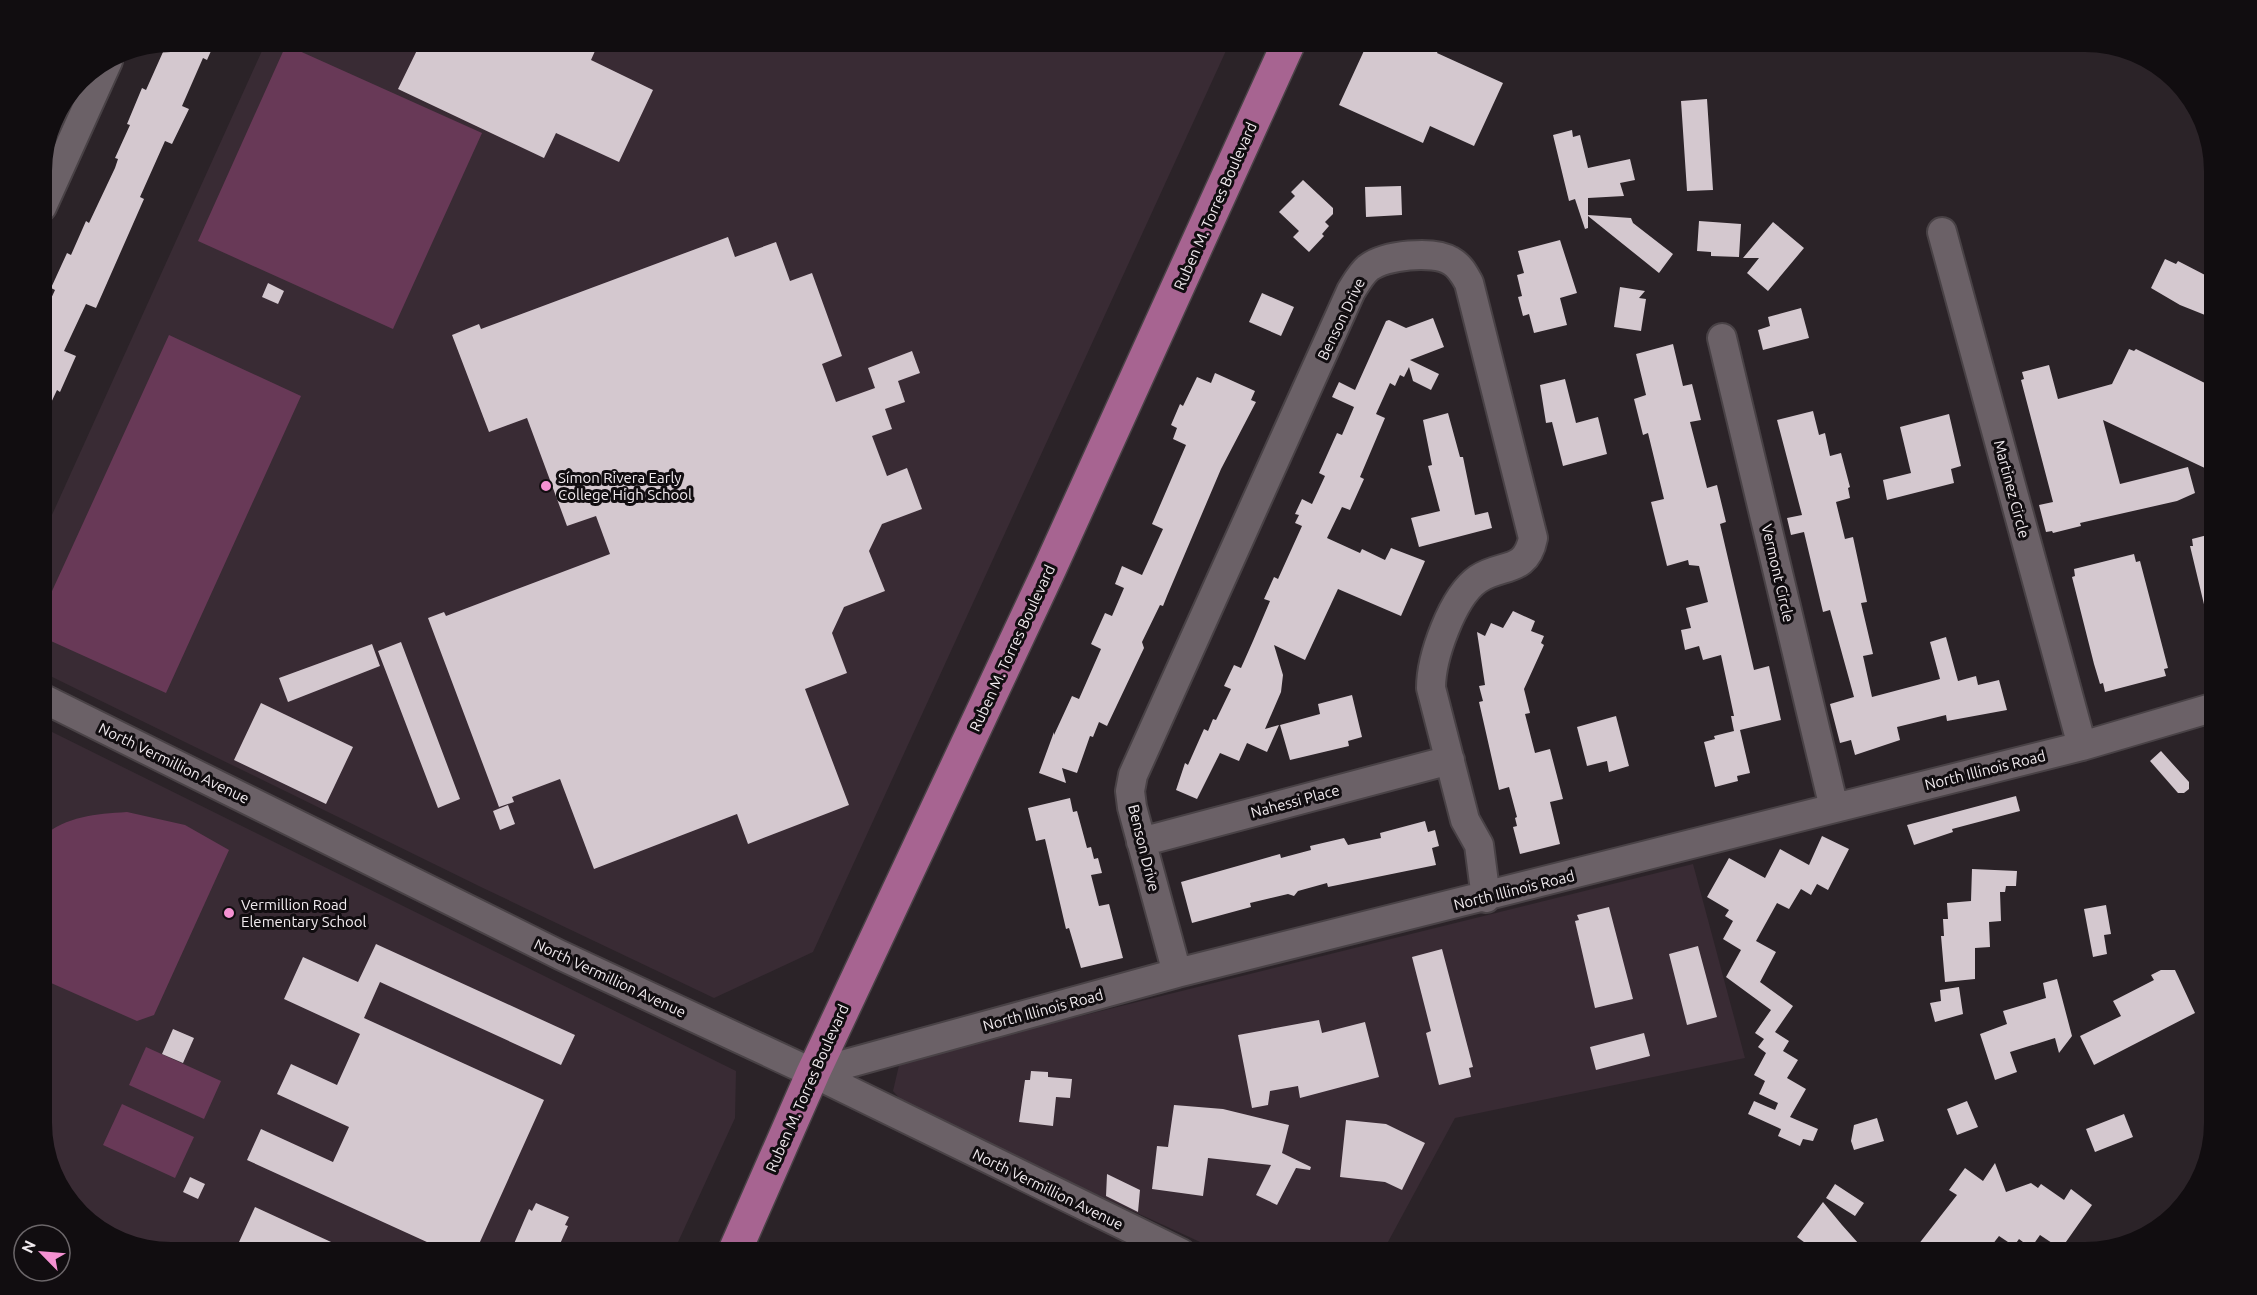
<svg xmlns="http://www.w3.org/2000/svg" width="2257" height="1295" font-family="Ubuntu,sans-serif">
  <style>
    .built { fill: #392b34 }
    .green { fill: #683957 }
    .building { fill: #d4c8cf }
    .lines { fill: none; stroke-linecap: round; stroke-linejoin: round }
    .minor-casing { stroke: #494246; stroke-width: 32 }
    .major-casing { stroke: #494246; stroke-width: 36 }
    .minor { stroke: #6b6167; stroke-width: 28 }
    .major { stroke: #a76491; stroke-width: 33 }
    .poi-dot { fill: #f591d2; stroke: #110d10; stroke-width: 2 }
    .labels { text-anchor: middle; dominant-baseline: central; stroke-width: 6; stroke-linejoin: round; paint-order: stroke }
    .street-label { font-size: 15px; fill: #f1ebef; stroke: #110d10 }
    .poi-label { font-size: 15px; fill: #f1ebef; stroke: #110d10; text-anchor: start }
  </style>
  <rect width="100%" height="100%" fill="#2b2328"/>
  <path class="built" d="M 266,42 L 1230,42 L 813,952 L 714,998 L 483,888 L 42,672 L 42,537 Z
    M 42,727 L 736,1071 L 735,1118 L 673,1253 L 172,1253 L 107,1236 L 64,1195 L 42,1132 Z
    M 1693,864 L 1745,1058 L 1455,1118 L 1382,1253 L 1224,1253 L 907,1107 L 893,1091 L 900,1061 Z"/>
  <path class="green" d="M 286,45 L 482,133 L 393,329 L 198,241 Z
    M 169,335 L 301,396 L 166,693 L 42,637 L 42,613 Z
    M 127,812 L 185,825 L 229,850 L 154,1015 L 137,1021 L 42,979 L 42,837 C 67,816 95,814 127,812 Z
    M 146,1047 L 221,1081 L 204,1119 L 129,1085 Z
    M 122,1104 L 194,1137 L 175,1178 L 103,1145 Z"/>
  <path class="building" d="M 215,42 L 207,60 L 203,58 L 182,106 L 189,109 L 172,144 L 165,141 L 140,197 L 144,199 L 96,308 L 86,304 L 64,351 L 76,356 L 60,392 L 57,390 L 42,422 L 42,318 L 55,290 L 51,288 L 67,253 L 71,255 L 86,221 L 89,223 L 115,168 L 118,159 L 115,158 L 130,125 L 127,124 L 142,88 L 146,90 L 167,43 Z
    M 421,42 L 599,42 L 591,60 L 653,90 L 619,162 L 556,133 L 544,158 L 398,89 Z
    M 1368,42 L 1442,42 L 1437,53 L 1503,83 L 1474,146 L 1430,126 L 1423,143 L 1339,105 Z
    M 1707,99 L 1713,190 L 1687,191 L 1681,101 Z
    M 1572,130 L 1573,137 L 1580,135 L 1588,168 L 1630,159 L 1635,180 L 1620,183 L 1624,196 L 1588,198 L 1588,215 L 1631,218 L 1633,223 L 1673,254 L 1659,273 L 1588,216 L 1588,228 L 1585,229 L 1575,199 L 1569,201 L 1553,135 Z
    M 1303,180 L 1333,208 L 1333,214 L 1325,222 L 1329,226 L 1322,234 L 1324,236 L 1309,252 L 1293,237 L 1299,231 L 1279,212 L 1295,196 L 1291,192 Z
    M 1401,186 L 1402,215 L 1366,217 L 1365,187 Z
    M 1699,221 L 1741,224 L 1739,257 L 1711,256 L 1711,252 L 1697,251 Z
    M 1773,222 L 1804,248 L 1768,291 L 1747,273 L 1759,258 L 1743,258 Z
    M 728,237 L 735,257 L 776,242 L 790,281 L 812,273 L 842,356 L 822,364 L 836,402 L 875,388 L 868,368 L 912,351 L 920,373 L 898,381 L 905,402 L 885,409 L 892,429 L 872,436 L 887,476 L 907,468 L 922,509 L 882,524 L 869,551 L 885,591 L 844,607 L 832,633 L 847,673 L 805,689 L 849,805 L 748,844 L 737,814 L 594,869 L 560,779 L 512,797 L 514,802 L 499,807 L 428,618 L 444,612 L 446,616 L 610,554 L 596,516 L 567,526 L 527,418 L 489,432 L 452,335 L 479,324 L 481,329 Z
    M 1560,240 L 1577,293 L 1560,298 L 1567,325 L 1534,333 L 1529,314 L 1523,316 L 1518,297 L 1522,296 L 1517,275 L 1524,273 L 1518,251 Z
    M 2165,259 L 2176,264 L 2178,261 L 2207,276 L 2205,279 L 2215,283 L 2215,319 L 2180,305 L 2151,288 Z
    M 268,283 L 284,291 L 278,304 L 262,297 Z
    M 1620,287 L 1645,291 L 1639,298 L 1646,299 L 1641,331 L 1614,327 Z
    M 1262,293 L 1294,307 L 1281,336 L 1249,322 Z
    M 1801,308 L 1809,338 L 1763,350 L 1758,330 L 1770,326 L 1768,317 Z
    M 1433,318 L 1444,347 L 1410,360 L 1439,374 L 1431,390 L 1413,381 L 1409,367 L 1404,377 L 1400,375 L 1395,386 L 1390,383 L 1376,414 L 1385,418 L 1360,477 L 1364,479 L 1350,510 L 1342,507 L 1327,538 L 1360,553 L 1362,549 L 1385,560 L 1391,548 L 1425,561 L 1401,616 L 1338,589 L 1305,660 L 1274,645 L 1283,675 L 1281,692 L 1265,729 L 1279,725 L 1267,752 L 1247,743 L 1239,761 L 1220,753 L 1197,799 L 1176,790 L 1185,763 L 1188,765 L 1204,729 L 1208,731 L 1213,719 L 1216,720 L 1231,689 L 1224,686 L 1234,665 L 1241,668 L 1253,641 L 1270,601 L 1264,599 L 1274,577 L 1278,579 L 1302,526 L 1295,523 L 1299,515 L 1295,514 L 1302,499 L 1312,504 L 1325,476 L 1319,473 L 1337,433 L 1342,435 L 1354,407 L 1332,397 L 1339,382 L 1355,390 L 1386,321 L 1389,320 L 1406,328 Z
    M 1673,344 L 1683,386 L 1692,384 L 1701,420 L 1690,422 L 1707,488 L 1717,485 L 1726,522 L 1720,524 L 1754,670 L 1769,666 L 1781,720 L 1740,730 L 1750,773 L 1737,776 L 1738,781 L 1715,787 L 1704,742 L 1715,739 L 1714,736 L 1734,731 L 1731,716 L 1734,716 L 1721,655 L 1703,660 L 1699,646 L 1685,650 L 1681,630 L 1691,628 L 1686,608 L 1708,602 L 1699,566 L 1689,565 L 1688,560 L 1667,566 L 1651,502 L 1664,499 L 1648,433 L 1643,435 L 1634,399 L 1646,395 L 1636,354 Z
    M 2129,349 L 2134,351 L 2136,349 L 2215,388 L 2215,469 L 2210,467 L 2209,470 L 2103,420 L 2120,484 L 2188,467 L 2195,493 L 2177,501 L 2080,523 L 2081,526 L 2053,533 L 2052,531 L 2046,532 L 2039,505 L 2053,502 L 2021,380 L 2024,379 L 2022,372 L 2049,365 L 2058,399 L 2112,384 Z
    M 1215,373 L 1255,391 L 1251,400 L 1256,402 L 1221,469 L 1167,596 L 1163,606 L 1160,605 L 1142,642 L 1144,648 L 1107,726 L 1099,722 L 1093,737 L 1090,736 L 1077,773 L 1062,768 L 1066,783 L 1039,773 L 1054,732 L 1054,735 L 1072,696 L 1079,699 L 1101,649 L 1091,644 L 1105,613 L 1112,616 L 1124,588 L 1115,584 L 1122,566 L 1142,575 L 1163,529 L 1152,524 L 1186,445 L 1173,439 L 1177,428 L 1171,425 L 1180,404 L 1183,406 L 1197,377 L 1211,383 Z
    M 1565,379 L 1576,423 L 1598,417 L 1607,454 L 1563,466 L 1552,422 L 1546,423 L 1540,385 Z
    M 1813,411 L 1819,435 L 1825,433 L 1830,456 L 1841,453 L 1850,487 L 1848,488 L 1850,498 L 1836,502 L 1845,539 L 1853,537 L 1867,602 L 1861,603 L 1873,654 L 1863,656 L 1872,697 L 1940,679 L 1930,642 L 1946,637 L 1958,681 L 1976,676 L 1978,685 L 1999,680 L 2007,710 L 1947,721 L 1946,715 L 1897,727 L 1900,740 L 1855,755 L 1851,740 L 1840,743 L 1830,704 L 1854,697 L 1830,610 L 1823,612 L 1804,532 L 1791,535 L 1787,518 L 1802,515 L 1777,420 Z
    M 1448,413 L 1460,457 L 1463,457 L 1475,515 L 1488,512 L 1492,528 L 1419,547 L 1411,518 L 1440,511 L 1428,466 L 1432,465 L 1423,420 Z
    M 1949,414 L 1961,466 L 1951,469 L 1954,483 L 1887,500 L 1883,480 L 1911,473 L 1900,427 Z
    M 2215,533 L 2215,621 L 2208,621 L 2190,546 L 2193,546 L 2192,539 Z
    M 2134,554 L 2136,562 L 2140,561 L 2168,668 L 2164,669 L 2166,676 L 2105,692 L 2103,683 L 2100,684 L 2094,664 L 2072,577 L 2075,576 L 2074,569 Z
    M 1513,611 L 1535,621 L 1531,631 L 1544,636 L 1541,643 L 1544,645 L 1524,689 L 1530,713 L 1525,714 L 1535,753 L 1550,749 L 1563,799 L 1550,802 L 1560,844 L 1520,854 L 1513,827 L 1517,826 L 1515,818 L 1517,817 L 1509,787 L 1499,790 L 1479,702 L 1483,701 L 1479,686 L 1485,685 L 1477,632 L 1485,636 L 1491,623 L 1503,628 Z
    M 401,642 L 460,799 L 438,808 L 378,651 Z
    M 372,644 L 380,666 L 288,702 L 279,678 Z
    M 1352,695 L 1362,737 L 1348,741 L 1349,746 L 1290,760 L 1280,725 L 1320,714 L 1318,704 Z
    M 261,703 L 353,747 L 326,804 L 234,760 Z
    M 1616,716 L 1629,766 L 1609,772 L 1607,761 L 1587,766 L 1577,727 Z
    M 2161,751 L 2189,782 L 2189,789 L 2184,793 L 2178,793 L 2150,761 Z
    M 2016,796 L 2020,811 L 1952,829 L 1953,832 L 1914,845 L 1907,825 Z
    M 1070,798 L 1073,812 L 1077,811 L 1087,848 L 1091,847 L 1094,859 L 1098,858 L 1102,873 L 1091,875 L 1099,906 L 1109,904 L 1123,958 L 1081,968 L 1069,928 L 1066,929 L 1045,839 L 1036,841 L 1028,808 Z
    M 508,805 L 515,824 L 500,830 L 493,811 Z
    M 1425,821 L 1428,832 L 1435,830 L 1439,846 L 1432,848 L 1436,865 L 1328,887 L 1327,883 L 1298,891 L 1294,896 L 1288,894 L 1250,903 L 1251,907 L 1192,923 L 1181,882 L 1280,854 L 1281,858 L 1311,850 L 1310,846 L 1344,838 L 1348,845 L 1381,838 L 1380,833 Z
    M 1822,836 L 1849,849 L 1828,890 L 1817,884 L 1811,895 L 1801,889 L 1789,909 L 1777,903 L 1756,941 L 1776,952 L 1760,982 L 1793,1006 L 1775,1032 L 1789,1041 L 1783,1051 L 1798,1060 L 1787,1078 L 1806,1089 L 1790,1117 L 1818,1129 L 1813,1141 L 1803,1139 L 1800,1146 L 1778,1136 L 1781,1129 L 1748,1114 L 1754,1101 L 1775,1110 L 1778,1103 L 1759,1094 L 1765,1081 L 1754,1075 L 1766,1053 L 1758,1047 L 1764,1039 L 1755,1033 L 1771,1010 L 1726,977 L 1741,950 L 1723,939 L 1733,921 L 1725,916 L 1729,910 L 1707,897 L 1729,858 L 1765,878 L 1780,849 L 1809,865 Z
    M 1972,869 L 2017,871 L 2016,886 L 2006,886 L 2005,892 L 2000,892 L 2001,921 L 1989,922 L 1990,947 L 1975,948 L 1975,979 L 1945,982 L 1941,936 L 1944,936 L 1943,919 L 1948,919 L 1947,903 L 1971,901 Z
    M 2106,905 L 2111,934 L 2104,935 L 2107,954 L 2093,957 L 2084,909 Z
    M 1609,907 L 1633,999 L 1595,1008 L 1575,921 L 1579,920 L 1577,915 Z
    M 376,944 L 575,1035 L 561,1065 L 380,982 L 364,1018 L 544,1100 L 475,1253 L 451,1253 L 247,1160 L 261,1129 L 333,1162 L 349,1127 L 277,1094 L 291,1064 L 337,1085 L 360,1034 L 284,999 L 303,957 L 358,982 Z
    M 1698,946 L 1717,1017 L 1687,1025 L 1669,954 Z
    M 1442,949 L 1473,1067 L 1469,1068 L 1471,1077 L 1439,1085 L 1426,1033 L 1431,1031 L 1412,957 Z
    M 2161,970 L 2175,970 L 2195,1013 L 2094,1065 L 2080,1036 L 2121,1016 L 2113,1001 L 2154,980 L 2151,975 Z
    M 2057,979 L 2072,1036 L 2059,1053 L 2055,1038 L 2010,1052 L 2017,1072 L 1995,1080 L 1980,1034 L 2007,1024 L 2003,1011 L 2046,998 L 2043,983 Z
    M 1959,987 L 1963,1014 L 1935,1022 L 1930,1003 L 1941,1001 L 1940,990 Z
    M 1319,1020 L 1322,1033 L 1365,1022 L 1379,1077 L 1300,1098 L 1298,1086 L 1270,1091 L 1268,1105 L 1252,1108 L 1238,1035 Z
    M 173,1029 L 194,1038 L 183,1063 L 162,1054 Z
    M 1644,1033 L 1650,1056 L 1596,1070 L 1590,1047 Z
    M 1031,1071 L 1048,1072 L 1048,1077 L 1072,1079 L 1070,1098 L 1056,1097 L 1053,1126 L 1019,1122 L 1025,1080 L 1030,1080 Z
    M 1967,1101 L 1978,1127 L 1957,1135 L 1947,1109 Z
    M 1174,1105 L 1223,1109 L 1289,1125 L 1282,1153 L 1311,1167 L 1310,1170 L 1296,1168 L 1277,1205 L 1256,1195 L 1271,1165 L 1208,1158 L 1203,1196 L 1152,1189 L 1157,1146 L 1168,1147 Z
    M 2124,1114 L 2133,1137 L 2095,1152 L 2086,1129 Z
    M 1877,1118 L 1884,1141 L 1854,1150 L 1851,1141 L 1854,1125 Z
    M 1346,1120 L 1386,1124 L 1425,1143 L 1402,1190 L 1385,1182 L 1340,1177 Z
    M 1995,1163 L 2006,1192 L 2031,1183 L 2038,1188 L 2041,1184 L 2064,1200 L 2071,1189 L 2092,1205 L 2061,1249 L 2040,1235 L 2031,1248 L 2019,1239 L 2014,1246 L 1999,1236 L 1986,1253 L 1931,1253 L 1918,1245 L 1957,1195 L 1949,1190 L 1965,1168 L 1983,1181 Z
    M 1107,1174 L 1140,1190 L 1138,1212 L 1106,1196 Z
    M 190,1177 L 205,1184 L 198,1199 L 183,1192 Z
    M 1835,1184 L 1864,1203 L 1855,1216 L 1826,1198 Z
    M 1823,1202 L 1842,1225 L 1867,1253 L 1819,1253 L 1797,1237 Z
    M 536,1203 L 569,1217 L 565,1225 L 568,1226 L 556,1253 L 510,1253 L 529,1209 L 532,1211 Z
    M 255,1207 L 355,1253 L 234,1253 Z"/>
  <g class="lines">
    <g class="minor-casing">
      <path id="minor" d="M 42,207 L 108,61
        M 1942,232 L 2082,746
        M 1722,338 L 1834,808
        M 42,698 L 560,955 L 813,1073 L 1181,1253
        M 1141,842 L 1450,760
        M 1177,973 L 1132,807 L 1130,791 L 1133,775 L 1351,291 C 1356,283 1361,274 1368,268 C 1385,255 1433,250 1451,261 C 1460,266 1464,274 1469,283 L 1533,538 C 1526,574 1502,563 1478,579 C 1452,597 1431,658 1431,688 L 1465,820 L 1479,845 L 1486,898
        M 813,1073 L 1177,973 L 2082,746 L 2215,707"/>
    </g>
    <g class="major-casing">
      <path id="major" d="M 734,1253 L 813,1073 L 1050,568 L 1289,42"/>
    </g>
    <use href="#minor" class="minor"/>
    <use href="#major" class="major"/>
  </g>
  <g class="poi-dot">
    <circle cx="546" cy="486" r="6"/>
    <circle cx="229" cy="913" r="6"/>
  </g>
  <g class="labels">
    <g class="street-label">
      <text transform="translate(1215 206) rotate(-66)">Ruben M. Torres Boulevard</text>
      <text transform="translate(1341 319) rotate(-64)">Benson Drive</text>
      <text transform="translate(2012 489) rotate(75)">Martinez Circle</text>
      <text transform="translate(1778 573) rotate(77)">Vermont Circle</text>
      <text transform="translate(1012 648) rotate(-65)">Ruben M. Torres Boulevard</text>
      <text transform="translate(174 763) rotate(26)">North Vermillion Avenue</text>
      <text transform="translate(1985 770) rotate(-14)">North Illinois Road</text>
      <text transform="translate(1295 801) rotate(-15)">Nahessi Place</text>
      <text transform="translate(1144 848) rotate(76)">Benson Drive</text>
      <text transform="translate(1514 890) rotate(-14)">North Illinois Road</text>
      <text transform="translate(610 978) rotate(25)">North Vermillion Avenue</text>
      <text transform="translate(1043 1010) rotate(-15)">North Illinois Road</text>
      <text transform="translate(807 1088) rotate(-66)">Ruben M. Torres Boulevard</text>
      <text transform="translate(1048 1189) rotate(26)">North Vermillion Avenue</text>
    </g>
    <g class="poi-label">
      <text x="558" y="477">Símon Rivera Early<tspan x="558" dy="17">College High School</tspan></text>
      <text x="241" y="904">Vermillion Road<tspan x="241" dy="17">Elementary School</tspan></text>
    </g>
  </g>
  <path d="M0 0H2257V1295H0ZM171 52H2085A119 119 0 0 1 2204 171V1123A119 119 0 0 1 2085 1242H171A119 119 0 0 1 52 1123V171A119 119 0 0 1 171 52Z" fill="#110d10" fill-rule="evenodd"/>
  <g transform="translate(42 1253) rotate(295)"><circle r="28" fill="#110d10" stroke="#6b6669" stroke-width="1.5"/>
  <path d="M0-4.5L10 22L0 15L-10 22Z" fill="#f591d2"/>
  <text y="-9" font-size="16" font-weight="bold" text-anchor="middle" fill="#f1ebef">N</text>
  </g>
</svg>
